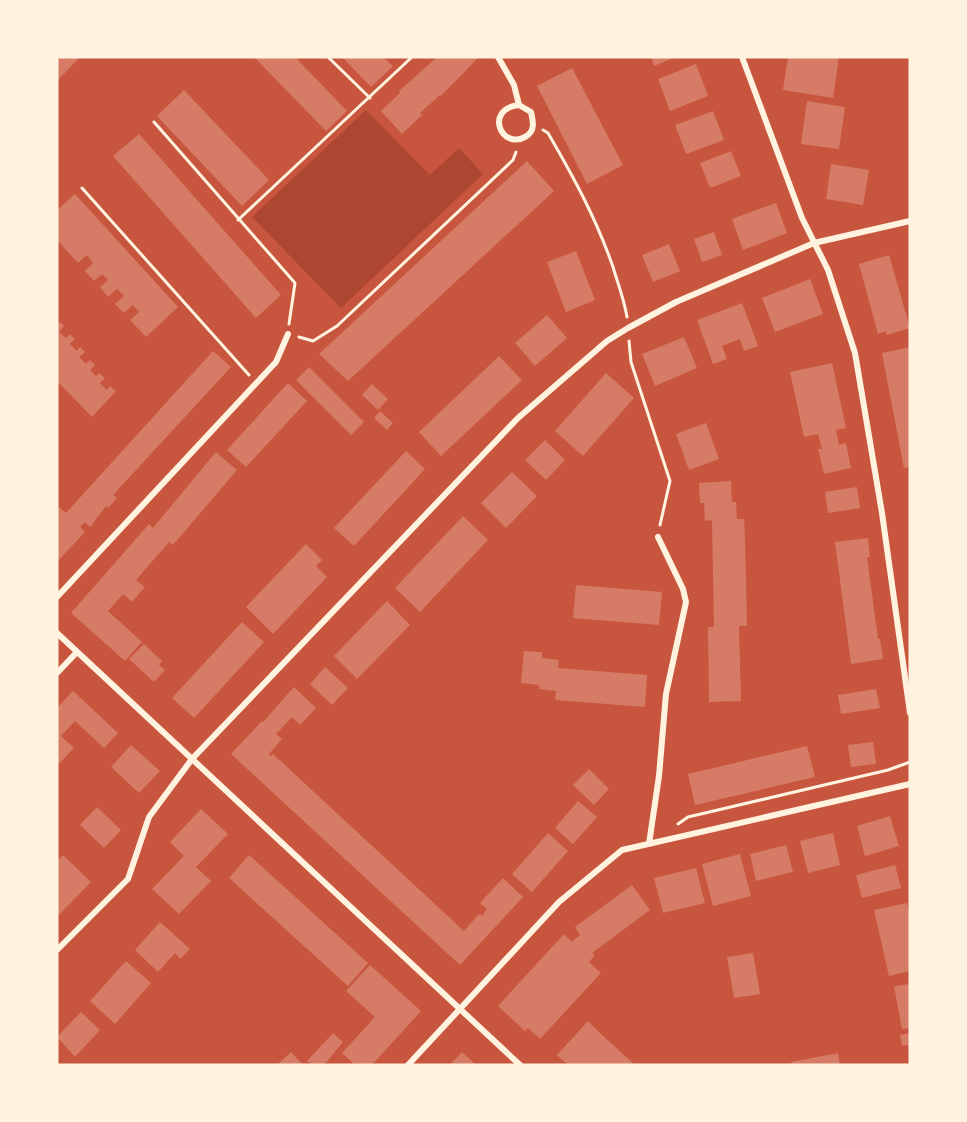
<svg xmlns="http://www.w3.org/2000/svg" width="967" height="1122" font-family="'Noto Sans',sans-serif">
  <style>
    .green { fill: #ae4732 }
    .building { fill: #d67c66 }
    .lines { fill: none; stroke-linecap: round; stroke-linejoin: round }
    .path { stroke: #fff3e0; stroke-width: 3 }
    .minor { stroke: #fff3e0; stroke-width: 6 }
  </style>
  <rect width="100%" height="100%" fill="#c8553d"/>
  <path class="green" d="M 366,110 L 430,175 L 459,148 L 483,174 L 341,308 L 252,217 Z"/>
  <path class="building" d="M 57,57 L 80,57 L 57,81 Z
    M 254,57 L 295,57 L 347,111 L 326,131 Z
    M 342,57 L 383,57 L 393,66 L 371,87 Z
    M 437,57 L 479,57 L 441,96 L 440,95 L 420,113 L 422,115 L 402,134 L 381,111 L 400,93 L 399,91 Z
    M 651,57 L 676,57 L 654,66 Z
    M 788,57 L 839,57 L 833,98 L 783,90 Z
    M 696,64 L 708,96 L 670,111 L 658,79 Z
    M 572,68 L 623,165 L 587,184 L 537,86 Z
    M 184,90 L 269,180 L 242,206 L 157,116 Z
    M 807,101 L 845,107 L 839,149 L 801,144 Z
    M 713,111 L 724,140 L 686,154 L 675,125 Z
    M 139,134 L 281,295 L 256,318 L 113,156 Z
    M 731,151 L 741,176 L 710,188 L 700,163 Z
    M 527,161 L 554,191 L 348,381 L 319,354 Z
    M 831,164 L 869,170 L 863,205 L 826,199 Z
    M 75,194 L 178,307 L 146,337 L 130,320 L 139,312 L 133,305 L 124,313 L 115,304 L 124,296 L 117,289 L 108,297 L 100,287 L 108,280 L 102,274 L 94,281 L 85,271 L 93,263 L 87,255 L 78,263 L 57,240 L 57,210 Z
    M 776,203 L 787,233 L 743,250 L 732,219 Z
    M 714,232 L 722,255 L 702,262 L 694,239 Z
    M 669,244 L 680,271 L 653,282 L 642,255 Z
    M 576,251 L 595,300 L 566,312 L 547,262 Z
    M 889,255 L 910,328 L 887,335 L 886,331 L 878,334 L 859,264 Z
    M 810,279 L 823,314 L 775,332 L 762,298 Z
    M 742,303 L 758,346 L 744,351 L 740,339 L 722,346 L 727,359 L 713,364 L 697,320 Z
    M 547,315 L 567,338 L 535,366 L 515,343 Z
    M 60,322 L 64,326 L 59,332 L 66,338 L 70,334 L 75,339 L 70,344 L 77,351 L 80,347 L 85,352 L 79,357 L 86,364 L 90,360 L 95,365 L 90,370 L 96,376 L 99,373 L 105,378 L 100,383 L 107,390 L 110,386 L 116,391 L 92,417 L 57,381 L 59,379 L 57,377 L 57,325 Z
    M 684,337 L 697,368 L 655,386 L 642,354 Z
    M 910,347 L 910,467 L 904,468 L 882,353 Z
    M 213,351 L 231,367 L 113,495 L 117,498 L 108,508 L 106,506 L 90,527 L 85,522 L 80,527 L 85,532 L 57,562 L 57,509 L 59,507 L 66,513 Z
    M 499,356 L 522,380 L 441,456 L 419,432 Z
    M 832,363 L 846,428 L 836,430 L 839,445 L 846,443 L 851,468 L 824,474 L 818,449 L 822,449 L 818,434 L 804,437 L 790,372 Z
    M 309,367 L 364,422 L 351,435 L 296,380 Z
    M 606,373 L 634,398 L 583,456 L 555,431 Z
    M 288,383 L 307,401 L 246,467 L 227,450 Z
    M 372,384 L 388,399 L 378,410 L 362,395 Z
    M 380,411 L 393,423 L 387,430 L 374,418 Z
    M 706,423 L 719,459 L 689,470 L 676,434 Z
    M 545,440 L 565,460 L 546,480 L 525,460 Z
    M 406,451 L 425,469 L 354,546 L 334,528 Z
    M 216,452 L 237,470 L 173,545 L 169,542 L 136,580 L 145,587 L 132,602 L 123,594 L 108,611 L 142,642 L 125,661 L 71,613 L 149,524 L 153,528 Z
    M 512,472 L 537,496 L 506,528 L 481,503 Z
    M 731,481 L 732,502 L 736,502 L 737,519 L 744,519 L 745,537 L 747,626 L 739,626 L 741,701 L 709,702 L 708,627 L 714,627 L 712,520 L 705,521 L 704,503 L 700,503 L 699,483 Z
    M 857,487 L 860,508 L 828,513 L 825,492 Z
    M 463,516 L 488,540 L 420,612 L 395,588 Z
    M 868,538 L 870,557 L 867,557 L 878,639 L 880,639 L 883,659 L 851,664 L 835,542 Z
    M 306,544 L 322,560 L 316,566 L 327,577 L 273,634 L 246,607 Z
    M 576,585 L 662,592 L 659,625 L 573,618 Z
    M 387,601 L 410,625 L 357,679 L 334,656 Z
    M 242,622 L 264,642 L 194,718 L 172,698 Z
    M 144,644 L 162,661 L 159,665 L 165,670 L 154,682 L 129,659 Z
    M 524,651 L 542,652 L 542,658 L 559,660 L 558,668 L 647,675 L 645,707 L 555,700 L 556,691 L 539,689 L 539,685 L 521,683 Z
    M 325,667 L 348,688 L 332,705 L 310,684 Z
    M 294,687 L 316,708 L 300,725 L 292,717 L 276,734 L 282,739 L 269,754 L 271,756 L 273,754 L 464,931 L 479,914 L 482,916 L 487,909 L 480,903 L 503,878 L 523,897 L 460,965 L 231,754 L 262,721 L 263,722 Z
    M 876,689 L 880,708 L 841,714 L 838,695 Z
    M 73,691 L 118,733 L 104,748 L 75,721 L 61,736 L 74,748 L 57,766 L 57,708 Z
    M 873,742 L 876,764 L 851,767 L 848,745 Z
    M 131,745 L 160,771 L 139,793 L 111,767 Z
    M 807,746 L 815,777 L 695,805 L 688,774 Z
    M 589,769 L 609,789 L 594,805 L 573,785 Z
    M 578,801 L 597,817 L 573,844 L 555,828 Z
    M 97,807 L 121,830 L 104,848 L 80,825 Z
    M 201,809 L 228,834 L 196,867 L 211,881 L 179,914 L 152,889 L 184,856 L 170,842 Z
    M 890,816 L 899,846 L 865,856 L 857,826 Z
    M 548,833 L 568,851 L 532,892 L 512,874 Z
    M 833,833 L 840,865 L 808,873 L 800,841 Z
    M 786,845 L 793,872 L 756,881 L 750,854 Z
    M 740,854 L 751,896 L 713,906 L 702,864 Z
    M 63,855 L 91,882 L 57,917 L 57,861 Z
    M 249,855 L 368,963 L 348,986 L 229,878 Z
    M 895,865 L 901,888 L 862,898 L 856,875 Z
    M 696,868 L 705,903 L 663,913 L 654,878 Z
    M 632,885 L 650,910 L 592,953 L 595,955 L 589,962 L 601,973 L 540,1039 L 528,1028 L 525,1031 L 498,1006 L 564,934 L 572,942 L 580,935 L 575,927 Z
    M 907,903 L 910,917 L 910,971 L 889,976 L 874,910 Z
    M 160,922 L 190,949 L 180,959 L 175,953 L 158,972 L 135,950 Z
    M 753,953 L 760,994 L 734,998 L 727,957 Z
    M 126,961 L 151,983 L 115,1024 L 90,1001 Z
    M 370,965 L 421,1011 L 372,1065 L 355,1065 L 342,1053 L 375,1017 L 346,991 Z
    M 910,984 L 910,1028 L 902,1029 L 894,986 Z
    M 81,1012 L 100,1030 L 75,1057 L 57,1037 Z
    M 588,1021 L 602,1035 L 635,1065 L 568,1065 L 557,1055 Z
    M 333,1033 L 343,1042 L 324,1065 L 312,1065 L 307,1061 Z
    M 910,1033 L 910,1050 L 909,1050 L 908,1045 L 902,1046 L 900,1035 Z
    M 291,1052 L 303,1065 L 278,1064 Z
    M 462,1052 L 476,1065 L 450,1065 Z
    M 838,1053 L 840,1065 L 792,1065 L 791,1062 Z"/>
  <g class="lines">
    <path class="path" d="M 328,57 L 370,98
      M 154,122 L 295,283 L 289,324
      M 543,130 L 548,133 C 574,178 596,218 613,267 C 618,284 624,299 627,317
      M 82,188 L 249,375
      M 238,220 L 412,57
      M 299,337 L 313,341 L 337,326 L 513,160 L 516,152
      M 629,341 L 631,362 L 670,481 L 660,525
      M 678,824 L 688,817 L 888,770 L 910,762"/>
    <path class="minor" d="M 498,57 L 514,85 L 519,105 L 531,112 C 533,121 536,131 525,137 C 501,150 484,109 519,105
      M 742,57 L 802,218 L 828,270 L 855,353 L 882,513 L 910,713
      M 57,597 L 276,362 L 288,334
      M 57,633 L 520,1065
      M 57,673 L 77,652
      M 649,844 L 659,776 L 666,694 L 686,602 L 683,589 L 658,537
      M 57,950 L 128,879 L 149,817 L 192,759 L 518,418 L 607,341 L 628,328 L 676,302 L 814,243 L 910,221
      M 408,1065 L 559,902 L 622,850 L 910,784"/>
  </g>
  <rect width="967" height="1122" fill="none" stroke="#fff3e0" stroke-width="117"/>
</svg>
